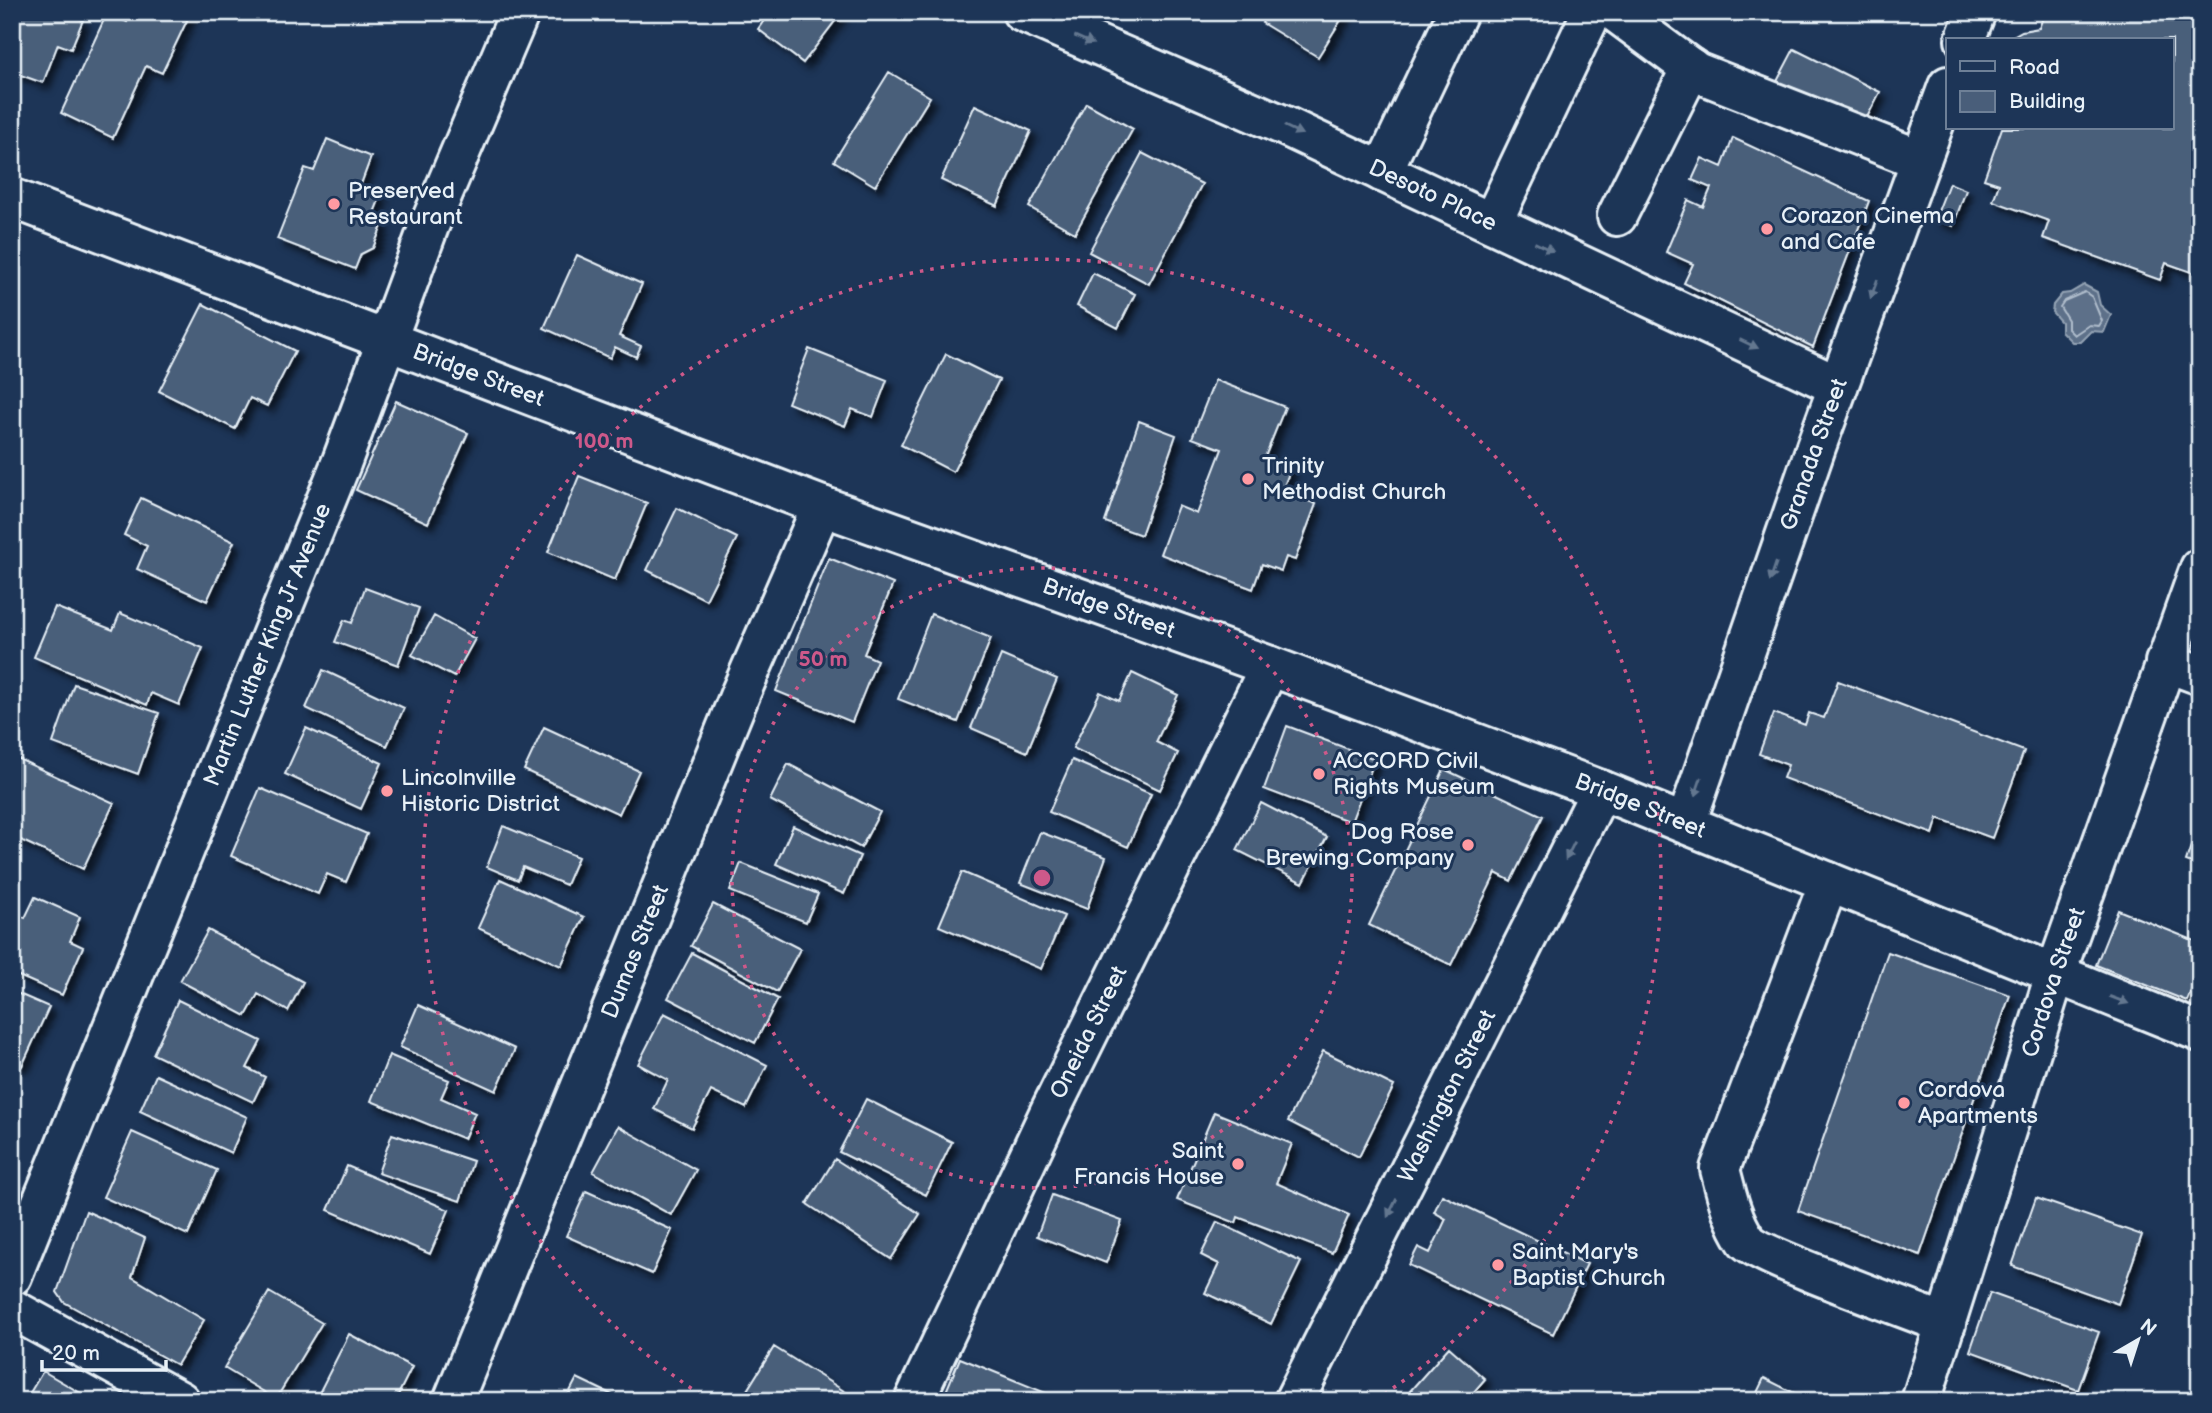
<svg xmlns="http://www.w3.org/2000/svg" width="2212" height="1413" font-family="'Balsamiq Sans',sans-serif">
  <style>
    .water { fill: #5d7089; stroke: #95a4b5; stroke-width: 2 }
    .lines { fill: none; stroke-linecap: round; stroke-linejoin: round }
    .shore { stroke: #b0bdcc; stroke-width: 2 }
    .building { fill: #495e7a; stroke: #e8f1f8; stroke-width: 2; filter: url(#shadow) }
    .minor-casing { stroke: #e8f1f8; stroke-width: 44 }
    .minor { stroke: #1d3557; stroke-width: 38 }
    .oneway { fill: #64778f }
    .ring { fill: none; stroke: #cd598a; stroke-width: 3.5; stroke-dasharray: 3.5 7 }
    .poi-dot { fill: #ff9aa2; stroke: #1d3557; stroke-width: 2.5 }
    .labels { text-anchor: middle; dominant-baseline: central; stroke-width: 6; stroke-linejoin: round; paint-order: stroke }
    .poi-label { font-size: 23px; fill: #e8f1f8; stroke: #1d3557; text-anchor: start }
    .street-label { font-size: 23px; fill: #e8f1f8; stroke: #1d3557 }
    .centre { fill: #cd598a; stroke: #1d3557; stroke-width: 3.5 }
    .ring-label { font-size: 21px; text-anchor: middle; font-weight: bold; fill: #cd598a; stroke: #1d3557; stroke-width: 6; stroke-linejoin: round; paint-order: stroke }
  </style>
  <defs>
    <filter id="shadow"><feDropShadow dx="6" dy="6" stdDeviation="3.5" flood-color="#0009"/></filter>
  </defs>
  <rect width="100%" height="100%" fill="#1d3557"/>
  <filter id="ink" filterUnits="userSpaceOnUse"><feTurbulence type="fractalNoise" baseFrequency=".0143" numOctaves="2"/><feDisplacementMap in="SourceGraphic" scale="14" xChannelSelector="R" yChannelSelector="G"/><feConvolveMatrix kernelMatrix="1 2 1 2 8 2 1 2 1" color-interpolation-filters="sRGB"/></filter>
  <g filter="url(#ink)">
    <path class="water" d="M 2084,285 L 2097,292 L 2100,305 L 2111,315 L 2104,332 L 2091,331 L 2080,342 L 2072,342 L 2061,331 L 2061,322 L 2052,312 L 2053,305 L 2062,294 L 2070,293 Z"/>
    <g class="lines">
      <path class="shore" d="M 2085,292 L 2092,297 L 2102,321 L 2099,326 L 2089,325 L 2074,335 L 2068,329 L 2068,320 L 2060,307 L 2064,301 Z"/>
    </g>
    <path class="building" d="M 12,12 L 64,12 L 83,20 L 71,49 L 58,44 L 43,83 L 12,72 Z
      M 132,12 L 191,12 L 162,73 L 146,66 L 113,138 L 61,113 L 107,13 L 127,22 Z
      M 770,12 L 842,12 L 803,63 L 758,29 Z
      M 1268,12 L 1346,12 L 1318,57 L 1262,23 Z
      M 2045,12 L 2200,12 L 2200,275 L 2166,263 L 2160,280 L 2043,238 L 2049,221 L 1993,201 L 1999,184 L 1984,179 L 2002,128 L 2172,128 L 2172,40 L 2006,40 L 2022,31 L 2039,28 Z
      M 1794,49 L 1880,92 L 1860,131 L 1774,87 Z
      M 889,72 L 930,97 L 875,186 L 834,161 Z
      M 1086,103 L 1133,129 L 1075,233 L 1029,207 Z
      M 975,105 L 1031,131 L 997,206 L 941,180 Z
      M 1733,138 L 1869,201 L 1813,347 L 1684,283 L 1693,264 L 1666,252 L 1688,200 L 1703,207 L 1711,188 L 1692,180 L 1702,158 L 1722,167 Z
      M 327,139 L 371,157 L 360,187 L 381,195 L 374,213 L 382,226 L 373,248 L 361,254 L 355,269 L 277,239 L 305,168 L 314,171 Z
      M 1142,153 L 1202,184 L 1149,284 L 1089,252 Z
      M 1949,183 L 1966,190 L 1953,226 L 1935,219 Z
      M 577,255 L 642,284 L 619,336 L 641,346 L 636,357 L 615,347 L 610,358 L 544,328 Z
      M 1093,273 L 1135,294 L 1118,328 L 1077,306 Z
      M 203,304 L 295,351 L 267,406 L 250,398 L 235,429 L 159,391 Z
      M 809,349 L 887,380 L 873,417 L 852,409 L 845,426 L 788,403 Z
      M 946,354 L 999,380 L 953,472 L 901,445 Z
      M 1215,380 L 1285,407 L 1265,457 L 1291,468 L 1282,491 L 1316,504 L 1295,560 L 1286,557 L 1281,571 L 1262,564 L 1253,589 L 1160,554 L 1178,506 L 1197,514 L 1222,449 L 1192,438 Z
      M 396,401 L 468,433 L 428,523 L 356,490 Z
      M 1139,421 L 1176,435 L 1141,535 L 1105,522 Z
      M 579,476 L 647,503 L 615,580 L 548,552 Z
      M 141,498 L 234,542 L 207,601 L 137,569 L 147,546 L 124,535 Z
      M 677,508 L 737,538 L 706,600 L 647,570 Z
      M 829,558 L 893,584 L 864,654 L 877,660 L 852,722 L 776,691 Z
      M 365,588 L 419,608 L 398,665 L 335,642 L 344,620 L 352,623 Z
      M 55,607 L 113,630 L 120,613 L 203,648 L 179,705 L 151,693 L 147,705 L 34,657 Z
      M 931,614 L 991,638 L 958,722 L 898,699 Z
      M 434,616 L 475,639 L 454,677 L 412,655 Z
      M 1001,655 L 1057,679 L 1027,752 L 971,728 Z
      M 323,670 L 404,708 L 387,746 L 306,708 Z
      M 1132,673 L 1178,695 L 1156,742 L 1178,753 L 1160,790 L 1073,748 L 1100,692 L 1119,701 Z
      M 1838,681 L 2024,751 L 1992,838 L 1938,818 L 1933,834 L 1783,778 L 1788,765 L 1759,754 L 1774,713 L 1805,725 L 1809,713 L 1824,718 Z
      M 74,684 L 159,713 L 138,774 L 53,743 Z
      M 1287,726 L 1375,759 L 1351,822 L 1264,789 Z
      M 544,727 L 639,771 L 619,814 L 524,770 Z
      M 306,728 L 382,763 L 361,809 L 285,774 Z
      M 12,756 L 114,803 L 83,869 L 12,836 L 12,815 L 16,806 L 12,804 Z
      M 1072,760 L 1151,794 L 1128,847 L 1049,812 Z
      M 788,764 L 880,812 L 861,848 L 770,800 Z
      M 1444,769 L 1543,816 L 1511,881 L 1496,873 L 1451,965 L 1369,925 Z
      M 260,788 L 367,834 L 346,882 L 327,874 L 318,894 L 231,856 Z
      M 1261,803 L 1327,837 L 1303,883 L 1237,850 Z
      M 2200,819 L 2200,866 L 2186,861 Z
      M 503,826 L 578,857 L 566,885 L 523,867 L 518,880 L 487,867 Z
      M 793,826 L 860,856 L 844,894 L 776,864 Z
      M 1040,832 L 1106,857 L 1087,909 L 1020,883 Z
      M 741,863 L 818,894 L 806,922 L 730,891 Z
      M 962,872 L 1064,916 L 1041,969 L 939,926 Z
      M 500,879 L 584,917 L 561,966 L 478,928 Z
      M 35,897 L 80,917 L 70,941 L 83,947 L 62,995 L 12,973 L 12,912 L 25,918 Z
      M 713,904 L 800,949 L 777,992 L 691,946 Z
      M 2118,910 L 2200,943 L 2200,969 L 2187,1001 L 2096,965 Z
      M 208,930 L 303,982 L 288,1011 L 258,994 L 246,1016 L 180,981 Z
      M 1888,952 L 2010,995 L 1920,1255 L 1798,1211 Z
      M 692,953 L 778,999 L 755,1043 L 668,998 Z
      M 12,991 L 49,1007 L 22,1066 L 12,1062 Z
      M 178,1000 L 261,1041 L 247,1068 L 265,1077 L 253,1102 L 153,1054 Z
      M 418,1005 L 515,1049 L 496,1091 L 400,1047 Z
      M 664,1013 L 767,1065 L 746,1108 L 711,1091 L 692,1128 L 654,1109 L 668,1080 L 638,1064 Z
      M 1323,1051 L 1394,1086 L 1359,1157 L 1288,1121 Z
      M 389,1055 L 449,1080 L 441,1098 L 475,1113 L 464,1139 L 371,1101 Z
      M 156,1075 L 247,1117 L 231,1153 L 140,1111 Z
      M 866,1099 L 952,1142 L 926,1195 L 839,1152 Z
      M 1214,1112 L 1292,1144 L 1276,1183 L 1349,1215 L 1332,1253 L 1238,1217 L 1236,1223 L 1177,1200 Z
      M 618,1126 L 696,1170 L 671,1215 L 593,1172 Z
      M 132,1132 L 217,1170 L 188,1235 L 103,1197 Z
      M 392,1134 L 473,1161 L 460,1201 L 378,1173 Z
      M 835,1159 L 920,1214 L 891,1259 L 807,1204 Z
      M 347,1166 L 449,1210 L 430,1254 L 328,1210 Z
      M 586,1191 L 672,1230 L 652,1274 L 566,1236 Z
      M 1052,1195 L 1122,1221 L 1106,1263 L 1037,1236 Z
      M 1442,1195 L 1587,1264 L 1553,1334 L 1409,1265 L 1418,1247 L 1430,1253 L 1446,1219 L 1434,1212 Z
      M 2036,1198 L 2142,1235 L 2118,1304 L 2012,1266 Z
      M 86,1211 L 145,1238 L 132,1277 L 204,1320 L 177,1365 L 64,1302 L 57,1292 Z
      M 1217,1222 L 1301,1262 L 1271,1324 L 1205,1293 L 1219,1264 L 1201,1255 Z
      M 269,1292 L 322,1323 L 276,1399 L 224,1368 Z
      M 1990,1293 L 2099,1332 L 2078,1390 L 1970,1351 Z
      M 349,1334 L 412,1367 L 395,1401 L 315,1401 Z
      M 774,1347 L 852,1396 L 849,1401 L 753,1401 L 744,1395 Z
      M 1449,1347 L 1485,1379 L 1466,1401 L 1421,1401 L 1410,1391 Z
      M 960,1358 L 1058,1398 L 1057,1401 L 942,1401 Z
      M 43,1371 L 94,1401 L 25,1401 Z
      M 577,1378 L 625,1401 L 565,1401 Z
      M 1764,1378 L 1810,1401 L 1753,1401 Z"/>
    <g class="lines">
      <g class="minor-casing">
        <g id="minor">
          <path id="s1" d="M 1022,12 L 1285,126 L 1838,386"/>
          <path d="M 1615,12 L 1696,72 L 1921,160"/>
          <path d="M 1965,40 L 1976,12"/>
          <path d="M 1382,172 L 1458,12"/>
          <path id="s2" d="M 12,198 L 822,506 L 1270,666 L 1601,790 L 2200,1032"/>
          <path d="M 1617,216 L 1691,68"/>
          <path d="M 1492,223 L 1592,12"/>
          <path d="M 2165,662 L 2200,675"/>
          <path id="s3" d="M 1686,823 L 1816,447 L 1948,86"/>
          <path d="M 1829,882 L 1720,1169 C 1726,1192 1732,1220 1746,1240 C 1758,1256 1917,1312 1946,1324"/>
          <path id="s4" d="M 12,1276 L 342,461 L 429,226 L 520,12"/>
          <path d="M 12,1309 L 180,1401"/>
          <path id="s5" d="M 453,1401 L 741,692 L 822,506"/>
          <path id="s6" d="M 914,1401 L 1050,1111 L 1270,666"/>
          <path id="s7" d="M 1294,1401 L 1601,790"/>
          <path id="s8" d="M 1921,1401 L 2055,975 L 2200,568"/>
        </g>
      </g>
      <use href="#minor" class="minor"/>
    </g>
    <defs><path id="oneway-solid" d="M-6-.8H1V-3.2L6.5 0L1 3.2V.8H-6Z" transform="scale(1.75)"/></defs>
    <g class="oneway">
      <use href="#oneway-solid" transform="translate(1084 40) rotate(23)"/>
      <use href="#oneway-solid" transform="translate(1293 130) rotate(25)"/>
      <use href="#oneway-solid" transform="translate(1544 247) rotate(25)"/>
      <use href="#oneway-solid" transform="translate(1874 289) rotate(110)"/>
      <use href="#oneway-solid" transform="translate(1749 344) rotate(25)"/>
      <use href="#oneway-solid" transform="translate(1773 572) rotate(109)"/>
      <use href="#oneway-solid" transform="translate(1698 787) rotate(109)"/>
      <use href="#oneway-solid" transform="translate(1570 851) rotate(117)"/>
      <use href="#oneway-solid" transform="translate(2119 1000) rotate(21)"/>
      <use href="#oneway-solid" transform="translate(1392 1208) rotate(117)"/>
    </g>
  </g>
  <g class="ring">
    <circle cx="1042" cy="878" r="310"/>
    <path d="M709 1400A619 619 0 1 1 1375 1400"/>
  </g>
  <g class="poi-dot">
    <circle cx="334" cy="204" r="7"/>
    <circle cx="1767" cy="229" r="7"/>
    <circle cx="1248" cy="479" r="7"/>
    <circle cx="1319" cy="774" r="7"/>
    <circle cx="387" cy="791" r="7"/>
    <circle cx="1468" cy="845" r="7"/>
    <circle cx="1904" cy="1103" r="7"/>
    <circle cx="1238" cy="1164" r="7"/>
    <circle cx="1498" cy="1265" r="7"/>
  </g>
  <g class="labels">
    <g class="poi-label">
      <text x="348" y="191">Preserved<tspan x="348" dy="26">Restaurant</tspan></text>
      <text x="1781" y="216">Corazon Cinema<tspan x="1781" dy="26">and Cafe</tspan></text>
      <text x="1262" y="466">Trinity<tspan x="1262" dy="26">Methodist Church</tspan></text>
      <text x="1333" y="761">ACCORD Civil<tspan x="1333" dy="26">Rights Museum</tspan></text>
      <text x="401" y="778">Lincolnville<tspan x="401" dy="26">Historic District</tspan></text>
      <text x="1454" y="832" text-anchor="end">Dog Rose<tspan x="1454" dy="26">Brewing Company</tspan></text>
      <text x="1918" y="1090">Cordova<tspan x="1918" dy="26">Apartments</tspan></text>
      <text x="1224" y="1151" text-anchor="end">Saint<tspan x="1224" dy="26">Francis House</tspan></text>
      <text x="1512" y="1252">Saint Mary's<tspan x="1512" dy="26">Baptist Church</tspan></text>
    </g>
    <g class="street-label">
      <text stroke="none"><textPath href="#s1" startOffset="450">Desoto Place</textPath></text>
      <text stroke="none"><textPath href="#s2" startOffset="499">Bridge Street</textPath></text>
      <text stroke="none"><textPath href="#s3" startOffset="390">Granada Street</textPath></text>
      <text stroke="none"><textPath href="#s2" startOffset="1171">Bridge Street</textPath></text>
      <text stroke="none"><textPath href="#s4" startOffset="681">Martin Luther King Jr Avenue</textPath></text>
      <text stroke="none"><textPath href="#s2" startOffset="1738">Bridge Street</textPath></text>
      <text stroke="none"><textPath href="#s5" startOffset="485">Dumas Street</textPath></text>
      <text stroke="none"><textPath href="#s8" startOffset="439">Cordova Street</textPath></text>
      <text stroke="none"><textPath href="#s6" startOffset="408">Oneida Street</textPath></text>
      <text stroke="none"><textPath href="#s7" startOffset="341">Washington Street</textPath></text>
    </g>
  </g>
  <circle cx="1042" cy="878" r="10" class="centre"/>
  <g class="ring-label">
    <text x="604" y="448">100 m</text>
    <text x="823" y="666">50 m</text>
  </g>
  <rect width="2212" height="1413" fill="none" stroke="#1d3557" stroke-width="42"/>
  <rect x="21" y="21" width="2170" height="1371" fill="none" stroke="#e8f1f8" stroke-width="2.5" filter="url(#ink)"/>
  <rect x="1946" y="38" width="228" height="91" fill="#1d3557" stroke="#6e8097" stroke-width="2"/>
  <rect x="1960" y="61" width="35" height="10" fill="#1d3557" stroke="#6e8097" stroke-width="2"/>
  <text x="2009" y="74" font-size="21" fill="#e8f1f8">Road</text>
  <rect x="1960" y="91" width="35" height="21" fill="#495e7a" stroke="#6e8097" stroke-width="2"/>
  <text x="2009" y="108" font-size="21" fill="#e8f1f8">Building</text>
  <g transform="translate(2138 1340) rotate(39)" stroke="#1d3557" stroke-width="5" paint-order="stroke">
  <path d="M0-5L12 26L0 18L-12 26Z" fill="#e8f1f8"/>
  <text y="-10" font-size="19" font-weight="bold" text-anchor="middle" fill="#e8f1f8">N</text>
  </g>
  <path d="M42 1360v10h124v-10" fill="none" stroke="#e8f1f8" stroke-width="3.5"/>
  <text x="52" y="1360" font-size="21" fill="#e8f1f8" stroke="#1d3557" stroke-width="5" paint-order="stroke">20 m</text>
</svg>
